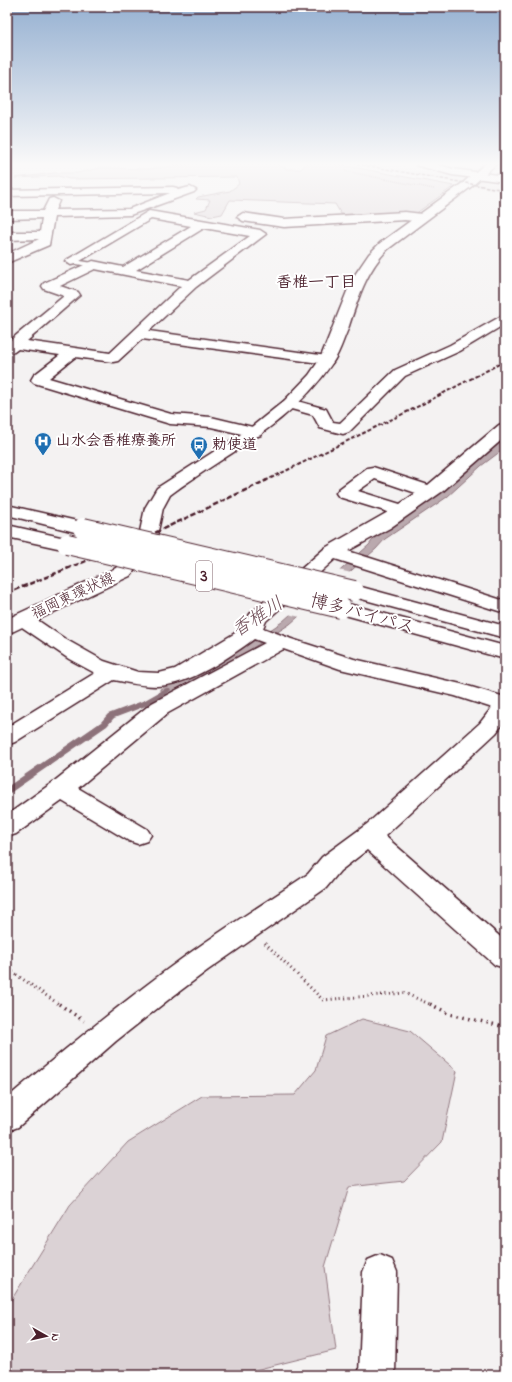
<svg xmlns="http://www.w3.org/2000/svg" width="512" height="1382" font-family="'Indie Flower','Klee One',sans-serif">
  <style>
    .built { fill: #e7e2e3 }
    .green { fill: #dbd2d5; stroke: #927880 }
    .water { fill: #baa9ae; stroke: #8d727a }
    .pier { fill: #f4f2f2 }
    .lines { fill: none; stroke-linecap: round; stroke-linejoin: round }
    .stream { fill: #8d727a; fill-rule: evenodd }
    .lane-casing { stroke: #4a1f2b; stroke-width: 3 }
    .street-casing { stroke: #4a1f2b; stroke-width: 3 }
    .secondary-casing { stroke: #4a1f2b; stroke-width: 3 }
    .primary-casing { stroke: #4a1f2b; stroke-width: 3 }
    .highway-casing { stroke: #4a1f2b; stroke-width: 3 }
    .path-far2 { stroke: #4a1f2b; stroke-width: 1.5; stroke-dasharray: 0.5 1.5; stroke-linecap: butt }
    .path-far1 { stroke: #4a1f2b; stroke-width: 3; stroke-dasharray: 1 3.5; stroke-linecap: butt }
    .path { stroke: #4a1f2b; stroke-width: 3.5; stroke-dasharray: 1.5 4.5; stroke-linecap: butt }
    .lane { fill: #fff; fill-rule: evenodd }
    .street { fill: #fff; fill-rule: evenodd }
    .secondary { fill: #fff; fill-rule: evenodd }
    .primary { fill: #fff; fill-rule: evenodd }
    .highway { fill: #fff; fill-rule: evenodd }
    .rail-far2 { stroke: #4a1f2b; stroke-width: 1.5; stroke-dasharray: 3.5 1.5; stroke-linecap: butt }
    .rail-far1 { stroke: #4a1f2b; stroke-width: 2; stroke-dasharray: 4 2; stroke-linecap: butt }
    .rail { stroke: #4a1f2b; stroke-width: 2.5; stroke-dasharray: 5.5 2.5; stroke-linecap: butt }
    .highway-bridge-casing { stroke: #4a1f2b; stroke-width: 22; stroke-linecap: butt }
    .highway-bridge { stroke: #fff; stroke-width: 20 }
    .labels { text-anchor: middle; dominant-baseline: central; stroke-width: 4; stroke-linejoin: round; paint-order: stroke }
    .far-poi-label { font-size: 15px; font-weight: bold; fill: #4a1f2b; stroke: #fff; text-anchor: start }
    .far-street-label { font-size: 15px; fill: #4a1f2b; stroke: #fff }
    .far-neighbourhood-label { font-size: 16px; font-weight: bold; fill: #4a1f2b; stroke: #fff }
    .shield { fill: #fff; stroke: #80626b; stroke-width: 1 }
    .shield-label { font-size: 17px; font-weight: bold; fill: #4a1f2b }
    .street-label { font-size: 18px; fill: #4a1f2b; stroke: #fff }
    .water-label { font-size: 19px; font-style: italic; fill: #714f59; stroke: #fff }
  </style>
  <rect width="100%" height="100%" fill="#f4f2f2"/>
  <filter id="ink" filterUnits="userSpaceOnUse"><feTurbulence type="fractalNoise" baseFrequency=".025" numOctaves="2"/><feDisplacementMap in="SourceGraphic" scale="8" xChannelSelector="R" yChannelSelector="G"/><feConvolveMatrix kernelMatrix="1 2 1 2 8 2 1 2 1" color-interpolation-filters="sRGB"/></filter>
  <g filter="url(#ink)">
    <path class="built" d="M 342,163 L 380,163 L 505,185 L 505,192 Z"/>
    <path class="green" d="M 196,163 L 276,163 L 286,169 L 301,169 L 307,163 L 331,163 L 454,186 L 415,214 L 356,216 L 341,214 L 335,204 L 230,200 L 222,214 L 212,216 L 194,212 L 206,209 L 210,200 L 196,199 L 198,197 L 230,191 L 239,184 L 237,177 L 69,179 L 58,176 L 15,178 L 54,173 L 77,173 L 100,168 L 149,169 Z
      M 362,1019 L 410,1031 L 457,1071 L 442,1142 L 404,1181 L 349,1187 L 325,1267 L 336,1350 L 247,1372 L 245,1375 L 7,1375 L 7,1307 L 70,1205 L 128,1142 L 202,1096 L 295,1095 L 316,1070 L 326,1036 Z"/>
    <path class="water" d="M 505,436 L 505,448 L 481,466 L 447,497 L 385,539 L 376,549 L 290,624 L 248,651 L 165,695 L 160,694 L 160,689 L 242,649 L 282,622 L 369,545 L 377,534 L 440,494 L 471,464 L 501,441 Z"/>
    <path class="pier" d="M 338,570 L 352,573 L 300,617 L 288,614 Z"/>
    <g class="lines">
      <path class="stream" d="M 166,688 L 170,688 L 171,690 L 151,704 L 114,718 L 107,726 L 10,793 L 7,794 L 7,787 L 101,722 L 108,714 L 145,700 Z"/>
      <g class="lane-casing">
        <path id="lane" d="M 68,259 L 93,263 L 97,265 L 93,267 L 71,263 L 68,263 Z"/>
      </g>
      <g class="street-casing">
        <path id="street" d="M 173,187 L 177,188 L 178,190 L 190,187 L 196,190 L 194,192 L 130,215 L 54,217 L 49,245 L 7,263 L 7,254 L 39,239 L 7,240 L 7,232 L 40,232 L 42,218 L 7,219 L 7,211 L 43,211 L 49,199 L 53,198 L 59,201 L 55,210 L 129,209 L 170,193 L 7,196 L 7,190 Z
          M 149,211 L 260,230 L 266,234 L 196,287 L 149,331 L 327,356 L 332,357 L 334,360 L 332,363 L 327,364 L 142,339 L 118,361 L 113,362 L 75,357 L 49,378 L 171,414 L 211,417 L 261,429 L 263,432 L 261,435 L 255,437 L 211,427 L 170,424 L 34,383 L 31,380 L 34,375 L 60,355 L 18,349 L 14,352 L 7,353 L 7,343 L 64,296 L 44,289 L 42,286 L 44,283 L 93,261 L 123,267 L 191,226 L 151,219 L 75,264 L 71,265 L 65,261 ZM 204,228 L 250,236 L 189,280 L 136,270 ZM 95,269 L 181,286 L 110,353 L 27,341 L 80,295 L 78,292 L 60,286 Z
          M 405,212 L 422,214 L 428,218 L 422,222 L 405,220 L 284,227 L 243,221 L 237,217 L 243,213 L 284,219 Z
          M 505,314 L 505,324 L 460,351 L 405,376 L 349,432 L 343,434 L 320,428 L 313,415 L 284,407 L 282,404 L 284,401 L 290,399 L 326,409 L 333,422 L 340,423 L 395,370 L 450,345 Z
          M 505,423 L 505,437 L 443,491 L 390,528 L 348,551 L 505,601 L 505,613 L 335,559 L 266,621 L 263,628 L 289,638 L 292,642 L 289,646 L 168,713 L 78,788 L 147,829 L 151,835 L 147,841 L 138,844 L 129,841 L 62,801 L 16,834 L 7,837 L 7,815 L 52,783 L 152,703 L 265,643 L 254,639 C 228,658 190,685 157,686 C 143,686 129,683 114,680 L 15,742 L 7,745 L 7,727 L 95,673 L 69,659 L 16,623 L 13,619 L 16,615 L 23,613 L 30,615 L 65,639 L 104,661 L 138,672 L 159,673 L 175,669 L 232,635 L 243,628 L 250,614 L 325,548 L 388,512 L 339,497 L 336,493 L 339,489 L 367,468 L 373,467 L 428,485 L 499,425 ZM 375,479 L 416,493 L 400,504 L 358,491 Z
          M 505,699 L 505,721 L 496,733 L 385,836 L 505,941 L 505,968 L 495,965 L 367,850 L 340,871 L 326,888 L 208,970 L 168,1000 L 116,1041 L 18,1127 L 7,1131 L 7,1098 C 66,1048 125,1000 187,955 C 226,927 268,901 308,874 L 322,857 L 367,824 L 480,723 L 497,701 Z
          M 380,1255 L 392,1260 L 397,1272 L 395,1375 L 359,1375 L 363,1272 L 368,1260 Z"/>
      </g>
      <g class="secondary-casing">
        <path id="secondary" d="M 415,163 L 432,163 L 453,169 L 505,176 L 505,182 L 452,175 L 416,165 Z
          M 282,636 L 354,659 L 461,684 L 505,697 L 505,712 L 455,696 L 340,669 L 275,646 L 272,642 L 275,638 Z"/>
      </g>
      <g class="primary-casing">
        <path id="primary" d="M 486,163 L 497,163 L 472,186 L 388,249 C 366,271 358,299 348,329 C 343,340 340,352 333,362 C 290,426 229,451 170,495 L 163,508 L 157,536 L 151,550 L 130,576 L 14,631 L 7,633 L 7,619 L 116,568 L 133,548 L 139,536 L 145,508 L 157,488 L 249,429 L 284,401 L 309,375 L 320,359 L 352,279 L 369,254 L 380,243 L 464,182 Z"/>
      </g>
      <g class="highway-casing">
        <path id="highway" d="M 7,505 L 90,524 L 92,528 L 90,532 L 83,534 L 7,515 Z
          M 7,525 L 74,540 L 76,544 L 74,548 L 67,550 L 7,537 Z
          M 354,585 L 505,626 L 505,638 L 347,595 L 344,591 L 347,587 Z
          M 341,602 L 505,646 L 505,659 L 334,612 L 331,608 L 334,604 Z"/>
      </g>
      <path class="path-far2" d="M 345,171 L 434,189"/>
      <path class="path-far1" d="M 7,921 L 7,925
        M 265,943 L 323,1000 L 404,993 L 432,1005
        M 7,965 L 11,971 L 60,1005"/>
      <path class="path" d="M 59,1004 L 84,1021
        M 430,1004 L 450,1014 L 505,1027"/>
      <use href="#lane" class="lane"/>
      <use href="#street" class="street"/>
      <use href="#secondary" class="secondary"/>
      <use href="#primary" class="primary"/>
      <use href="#highway" class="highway"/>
      <path class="rail-far2" d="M 352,163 L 505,190"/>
      <path class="rail-far1" d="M 265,481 L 415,408 L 505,361"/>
      <path class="rail" d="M 7,593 L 148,536 L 267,480"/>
      <g class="highway-bridge-casing">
        <path id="highway-bridge" d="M 83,528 L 354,591
          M 67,544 L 341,608"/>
      </g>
      <use href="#highway-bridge" class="highway-bridge"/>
    </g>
  </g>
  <linearGradient id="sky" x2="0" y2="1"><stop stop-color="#95b0d1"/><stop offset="0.46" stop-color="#faf9f9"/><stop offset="1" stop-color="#faf9f9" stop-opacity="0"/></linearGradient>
  <rect width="512" height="357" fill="url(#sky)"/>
  <defs>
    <g id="hospital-pin" transform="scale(0.9)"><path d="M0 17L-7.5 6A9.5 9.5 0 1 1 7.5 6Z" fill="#1f6fb2" stroke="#fff"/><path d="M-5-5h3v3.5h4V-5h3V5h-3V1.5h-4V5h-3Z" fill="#fff"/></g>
    <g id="bus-pin" transform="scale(0.9)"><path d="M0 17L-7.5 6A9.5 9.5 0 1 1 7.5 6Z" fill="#1f6fb2" stroke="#fff"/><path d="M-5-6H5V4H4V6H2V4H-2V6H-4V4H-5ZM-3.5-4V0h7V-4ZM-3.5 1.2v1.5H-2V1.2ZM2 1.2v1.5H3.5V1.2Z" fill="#fff"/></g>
  </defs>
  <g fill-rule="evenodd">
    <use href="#hospital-pin" x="43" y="441"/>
    <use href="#bus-pin" x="199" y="445"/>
  </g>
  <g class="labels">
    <g class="far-poi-label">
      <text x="56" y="441">山水会香椎療養所</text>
      <text x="212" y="445">勅使道</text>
    </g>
    <g class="far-street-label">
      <text transform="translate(73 596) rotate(-25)">福岡東環状線</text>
    </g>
    <g class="far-neighbourhood-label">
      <text x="316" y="283">香椎一丁目</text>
    </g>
    <rect class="shield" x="196" y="561" width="16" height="30" rx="3"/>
    <g class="shield-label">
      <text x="204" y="576">3</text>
    </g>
    <g class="street-label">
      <text transform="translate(362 615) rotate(15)">博多バイパス</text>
    </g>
    <g class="water-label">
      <text transform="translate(258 618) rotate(-33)">香椎川</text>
    </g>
  </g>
  <rect width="512" height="1382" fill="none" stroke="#fff" stroke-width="24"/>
  <rect x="12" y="12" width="488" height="1358" fill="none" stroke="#4a1f2b" stroke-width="1.5" filter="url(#ink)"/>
  <g transform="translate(46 1336) rotate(98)" stroke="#ffffff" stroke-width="3" paint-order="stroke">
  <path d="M0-3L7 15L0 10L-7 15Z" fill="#4a1f2b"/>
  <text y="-6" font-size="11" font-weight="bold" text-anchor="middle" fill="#4a1f2b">N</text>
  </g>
</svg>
